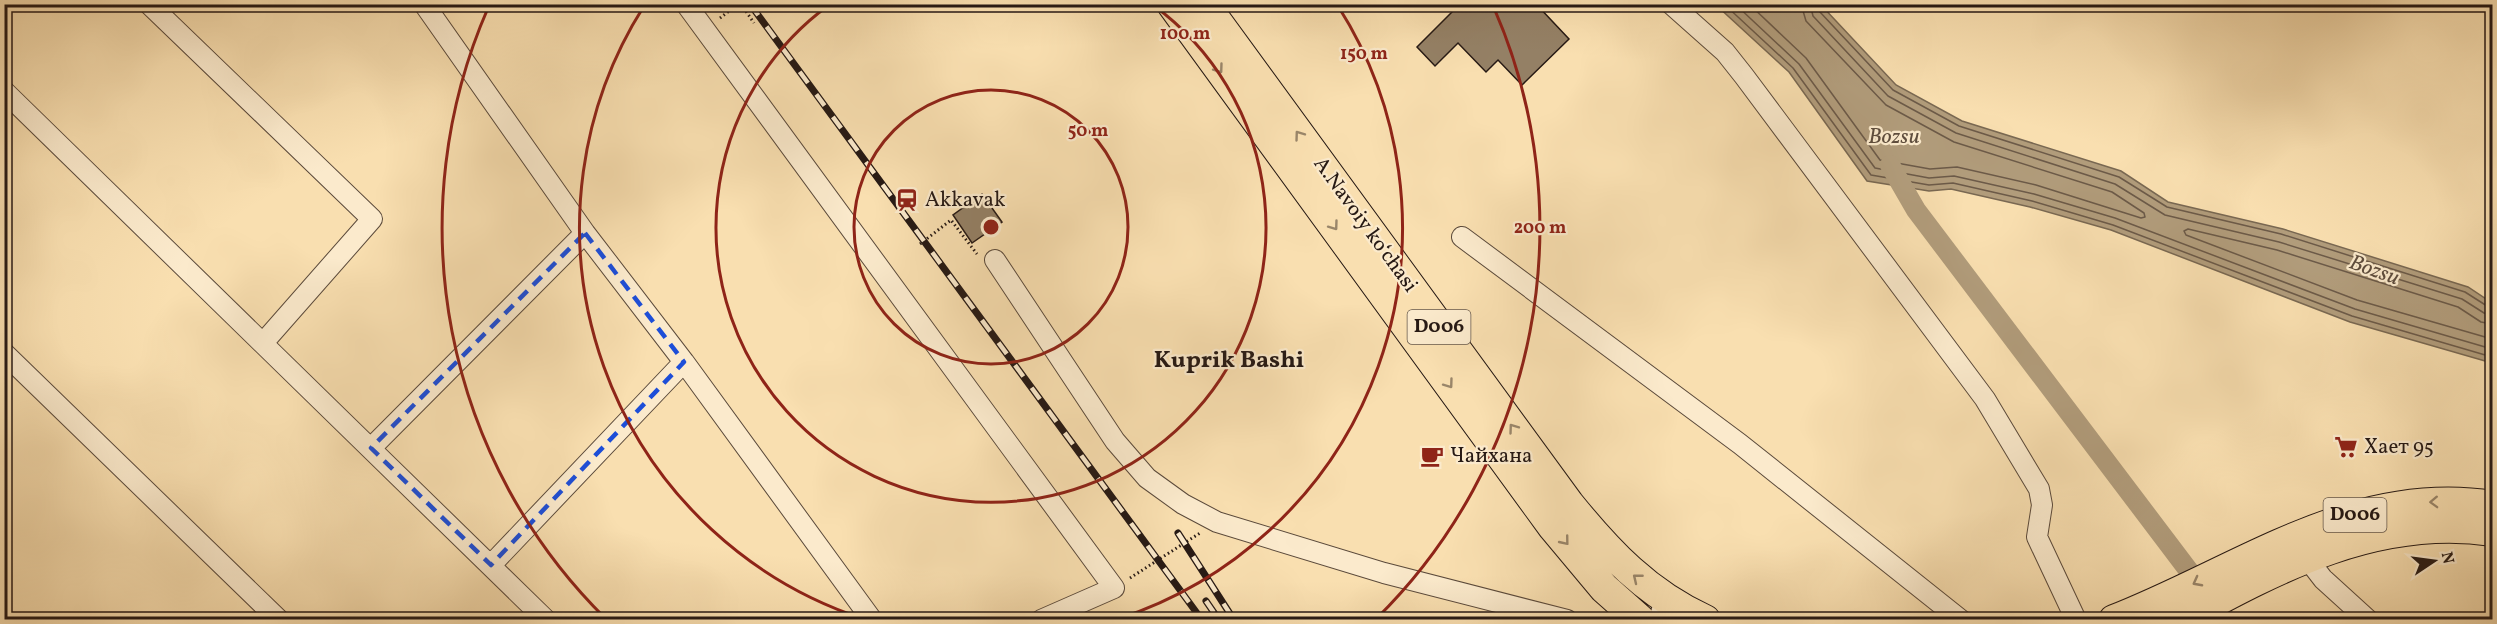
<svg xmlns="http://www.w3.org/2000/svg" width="2497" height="624" font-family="Vollkorn,serif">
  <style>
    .water { fill: #b19c7b; stroke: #796852; stroke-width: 1.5 }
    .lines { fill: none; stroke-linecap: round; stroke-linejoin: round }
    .shore { stroke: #6c5a48; stroke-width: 1.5 }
    .canal { stroke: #b19c7b; stroke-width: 20 }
    .building { fill: #948065; stroke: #261914; stroke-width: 1.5 }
    .street-casing { stroke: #5b4a3b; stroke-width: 22 }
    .primary-casing { stroke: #261914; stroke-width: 32 }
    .path { stroke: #261914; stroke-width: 3; stroke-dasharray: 1.5 3; stroke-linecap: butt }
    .street { stroke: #fbeacc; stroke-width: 20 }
    .primary { stroke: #f9dfb0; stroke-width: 30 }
    .rail-casing { stroke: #261914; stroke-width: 7 }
    .rail { stroke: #fbeacc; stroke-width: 4.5; stroke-dasharray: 14; stroke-linecap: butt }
    .oneway { stroke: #9a866a }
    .marked { fill: none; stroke: #1d4ed8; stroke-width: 4.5; stroke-dasharray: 12 8; stroke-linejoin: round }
    .ring { fill: none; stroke: #8f2418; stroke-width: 3 }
    .labels { text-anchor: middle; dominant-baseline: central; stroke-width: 4.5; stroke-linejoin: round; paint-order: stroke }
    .shield { fill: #fbeacc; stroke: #66584b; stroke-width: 1.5 }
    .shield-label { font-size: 20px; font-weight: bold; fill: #261914 }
    .poi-label { font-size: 21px; fill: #261914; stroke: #fbeacc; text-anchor: start }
    .street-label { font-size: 21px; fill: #261914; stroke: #fbeacc }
    .water-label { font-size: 22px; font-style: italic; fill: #5e4d3d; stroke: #fbeacc }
    .quarter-label { font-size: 24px; font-weight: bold; fill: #261914; stroke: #fbeacc }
    .centre { fill: #8f2418; stroke: #fbeacc; stroke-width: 3 }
    .ring-label { font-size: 18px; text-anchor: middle; font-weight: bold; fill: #8f2418; stroke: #fbeacc; stroke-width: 4.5; stroke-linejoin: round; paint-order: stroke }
  </style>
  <rect width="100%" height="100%" fill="#f9dfb0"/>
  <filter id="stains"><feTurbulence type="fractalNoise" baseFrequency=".00333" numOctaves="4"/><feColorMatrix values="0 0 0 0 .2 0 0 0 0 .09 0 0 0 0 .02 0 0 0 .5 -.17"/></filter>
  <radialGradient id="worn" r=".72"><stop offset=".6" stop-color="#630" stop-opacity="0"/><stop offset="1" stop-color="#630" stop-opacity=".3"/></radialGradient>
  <path class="water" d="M 1716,5 L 1821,5 L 1896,85 L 1962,121 L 2121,171 L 2168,202 L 2283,229 L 2468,287 L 2492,303 L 2492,363 L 2350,322 L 2111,230 L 2030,207 L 1951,189 L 1929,191 L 1867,181 L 1789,72 Z"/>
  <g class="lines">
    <path class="shore" d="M 1724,4 L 1793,68 L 1871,175 L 1929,185 L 1953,183 L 2032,201 L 2113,225 L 2352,316 L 2492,357
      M 1735,4 L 1799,64 L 1875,168 L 1929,178 L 1954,176 L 2034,194 L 2115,218 L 2355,309 L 2492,349
      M 1749,4 L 1806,58 L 1880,160 L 1930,169 L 1957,167 L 2036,185 L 2141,218 L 2145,217 L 2144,213 L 2112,192 L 1954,142 L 1886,105 L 1806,21 L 1801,4
      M 1810,4 L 1813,16 L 1888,96 L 1956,133 L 2115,184 L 2165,215 L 2279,242 L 2462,299 L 2484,313 L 2492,315
      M 1817,4 L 1819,11 L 1893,90 L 1959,126 L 2119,177 L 2167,207 L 2281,234 L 2465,292 L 2487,306 L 2492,307
      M 2492,324 L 2481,322 L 2458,307 L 2277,250 L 2188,229 L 2184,231 L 2186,235 L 2357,300 L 2492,339"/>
    <path class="canal" d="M 1890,165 L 1916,210 L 2226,620"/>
  </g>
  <path class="building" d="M 1460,4 L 1536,4 L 1569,39 L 1522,85 L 1498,60 L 1486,72 L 1458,43 L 1435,66 L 1417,47 Z
    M 982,194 L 1002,222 L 972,243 L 953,215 Z"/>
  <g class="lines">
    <g class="street-casing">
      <path id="street" d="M 149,4 L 372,219 L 263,343
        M 424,4 L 585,233 L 684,362 L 872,620
        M 686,4 L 1114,588 L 1041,620
        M 1671,4 L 1725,52 L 1744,76 L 1985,399 L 2039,489 L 2042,505 L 2037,537 L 2076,620
        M 4,91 L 546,620
        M 1462,237 L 1740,444 L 1961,620
        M 995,260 L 1115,441 L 1147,478 L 1183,504 L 1217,522 L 1384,573 L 1567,620
        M 4,353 L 279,620
        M 371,448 L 585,233
        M 2306,557 L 2323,579 L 2368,620
        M 491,565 L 684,362
        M 1659,620 L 1665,599"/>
    </g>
    <g class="primary-casing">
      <path id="primary" d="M 1172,4 L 1553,527 L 1604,588 L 1640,620
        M 1204,4 L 1569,504 C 1608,552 1647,594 1705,620
        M 2114,620 C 2238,572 2352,484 2492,506
        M 2181,620 C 2278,567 2378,514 2492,531"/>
    </g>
    <path class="path" d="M 741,4 L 754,23
      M 720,18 L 738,4
      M 920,244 L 951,220 L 977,254
      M 1130,578 L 1200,533"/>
    <use href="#street" class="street"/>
    <use href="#primary" class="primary"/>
    <g class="rail-casing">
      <path id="rail" d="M 750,4 L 1202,620
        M 1178,533 L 1234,620
        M 1206,601 L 1219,620"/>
    </g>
    <use href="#rail" class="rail"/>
  </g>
  <defs><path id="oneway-chevron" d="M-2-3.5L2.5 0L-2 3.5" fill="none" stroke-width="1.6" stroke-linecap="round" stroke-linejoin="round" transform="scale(1.5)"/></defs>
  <g class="oneway">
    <use href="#oneway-chevron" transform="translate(1219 69) rotate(54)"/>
    <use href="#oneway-chevron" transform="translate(1299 135) rotate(-126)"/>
    <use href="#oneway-chevron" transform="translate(1334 226) rotate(54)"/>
    <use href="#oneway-chevron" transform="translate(1449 384) rotate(54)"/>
    <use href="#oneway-chevron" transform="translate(1513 428) rotate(-126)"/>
    <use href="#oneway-chevron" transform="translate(2434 502) rotate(178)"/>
    <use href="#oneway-chevron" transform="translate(1565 541) rotate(51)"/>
    <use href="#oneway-chevron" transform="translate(1637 578) rotate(-141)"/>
    <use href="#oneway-chevron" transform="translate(2197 582) rotate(152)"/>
  </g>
  <path class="marked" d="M 585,233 L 684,362 L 491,565 L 371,448 Z"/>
  <g class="ring">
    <circle cx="991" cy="227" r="137"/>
    <path d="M1153 5A275 275 0 1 1 829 5"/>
    <path d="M864 619A412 412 0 0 1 644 6M1338 6A412 412 0 0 1 1118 619"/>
    <path d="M606 619A549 549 0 0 1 488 8M1494 8A549 549 0 0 1 1376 619"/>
  </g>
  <defs>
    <g id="station-bare" transform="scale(1.8)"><path d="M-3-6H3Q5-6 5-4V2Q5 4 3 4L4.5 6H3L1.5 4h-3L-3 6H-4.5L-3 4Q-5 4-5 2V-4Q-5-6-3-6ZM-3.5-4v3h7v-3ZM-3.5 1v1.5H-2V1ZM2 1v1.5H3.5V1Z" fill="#8f2418" stroke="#fbeacc" stroke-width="2.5" paint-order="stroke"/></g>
    <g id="supermarket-bare" transform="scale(1.8)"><path d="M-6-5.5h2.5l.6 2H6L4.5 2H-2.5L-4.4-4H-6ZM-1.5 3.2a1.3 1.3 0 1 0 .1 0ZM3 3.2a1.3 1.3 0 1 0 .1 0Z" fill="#8f2418" stroke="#fbeacc" stroke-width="2.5" paint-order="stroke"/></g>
    <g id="cafe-bare" transform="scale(1.8)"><path d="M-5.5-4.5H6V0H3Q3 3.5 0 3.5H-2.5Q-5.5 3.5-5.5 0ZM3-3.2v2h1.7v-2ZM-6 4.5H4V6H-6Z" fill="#8f2418" stroke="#fbeacc" stroke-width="2.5" paint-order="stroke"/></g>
  </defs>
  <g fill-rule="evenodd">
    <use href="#station-bare" x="907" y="200"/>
    <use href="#supermarket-bare" x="2346" y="447"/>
    <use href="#cafe-bare" x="1432" y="456"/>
  </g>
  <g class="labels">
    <g class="shield">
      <rect x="1407.5" y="310" width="63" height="34" rx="4.5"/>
      <rect x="2323.5" y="498" width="63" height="34" rx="4.5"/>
    </g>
    <g class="shield-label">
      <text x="1439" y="327">D006</text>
      <text x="2355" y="515">D006</text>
    </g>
    <g class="poi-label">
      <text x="925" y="200">Akkavak</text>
      <text x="2364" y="447">Хает 95</text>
      <text x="1450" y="456">Чайхана</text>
    </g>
    <g class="street-label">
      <text transform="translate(1365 225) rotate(54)">A.Navoiy ko‘chasi</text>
    </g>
    <g class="water-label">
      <text x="1894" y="137">Bozsu</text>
      <text transform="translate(2374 271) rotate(20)">Bozsu</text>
    </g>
    <g class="quarter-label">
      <text x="1229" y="361">Kuprik Bashi</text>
    </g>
  </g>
  <circle cx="991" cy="227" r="9" class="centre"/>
  <g class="ring-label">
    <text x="1185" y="39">100 m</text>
    <text x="1364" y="59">150 m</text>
    <text x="1088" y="136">50 m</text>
    <text x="1540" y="233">200 m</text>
  </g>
  <rect width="2497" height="624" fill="none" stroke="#f9dfb0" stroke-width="24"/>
  <rect x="6" y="6" width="2485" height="612" fill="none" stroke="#261914" stroke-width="3"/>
  <rect x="12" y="12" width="2473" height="600" fill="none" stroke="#261914" stroke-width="1.5"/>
  <g transform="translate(2434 561) rotate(77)" stroke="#fbeacc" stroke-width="4.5" paint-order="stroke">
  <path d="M0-4.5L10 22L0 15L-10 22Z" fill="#261914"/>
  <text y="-9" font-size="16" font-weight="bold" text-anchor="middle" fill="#261914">N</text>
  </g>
  <rect width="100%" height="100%" filter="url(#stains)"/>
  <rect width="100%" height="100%" fill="url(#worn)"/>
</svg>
